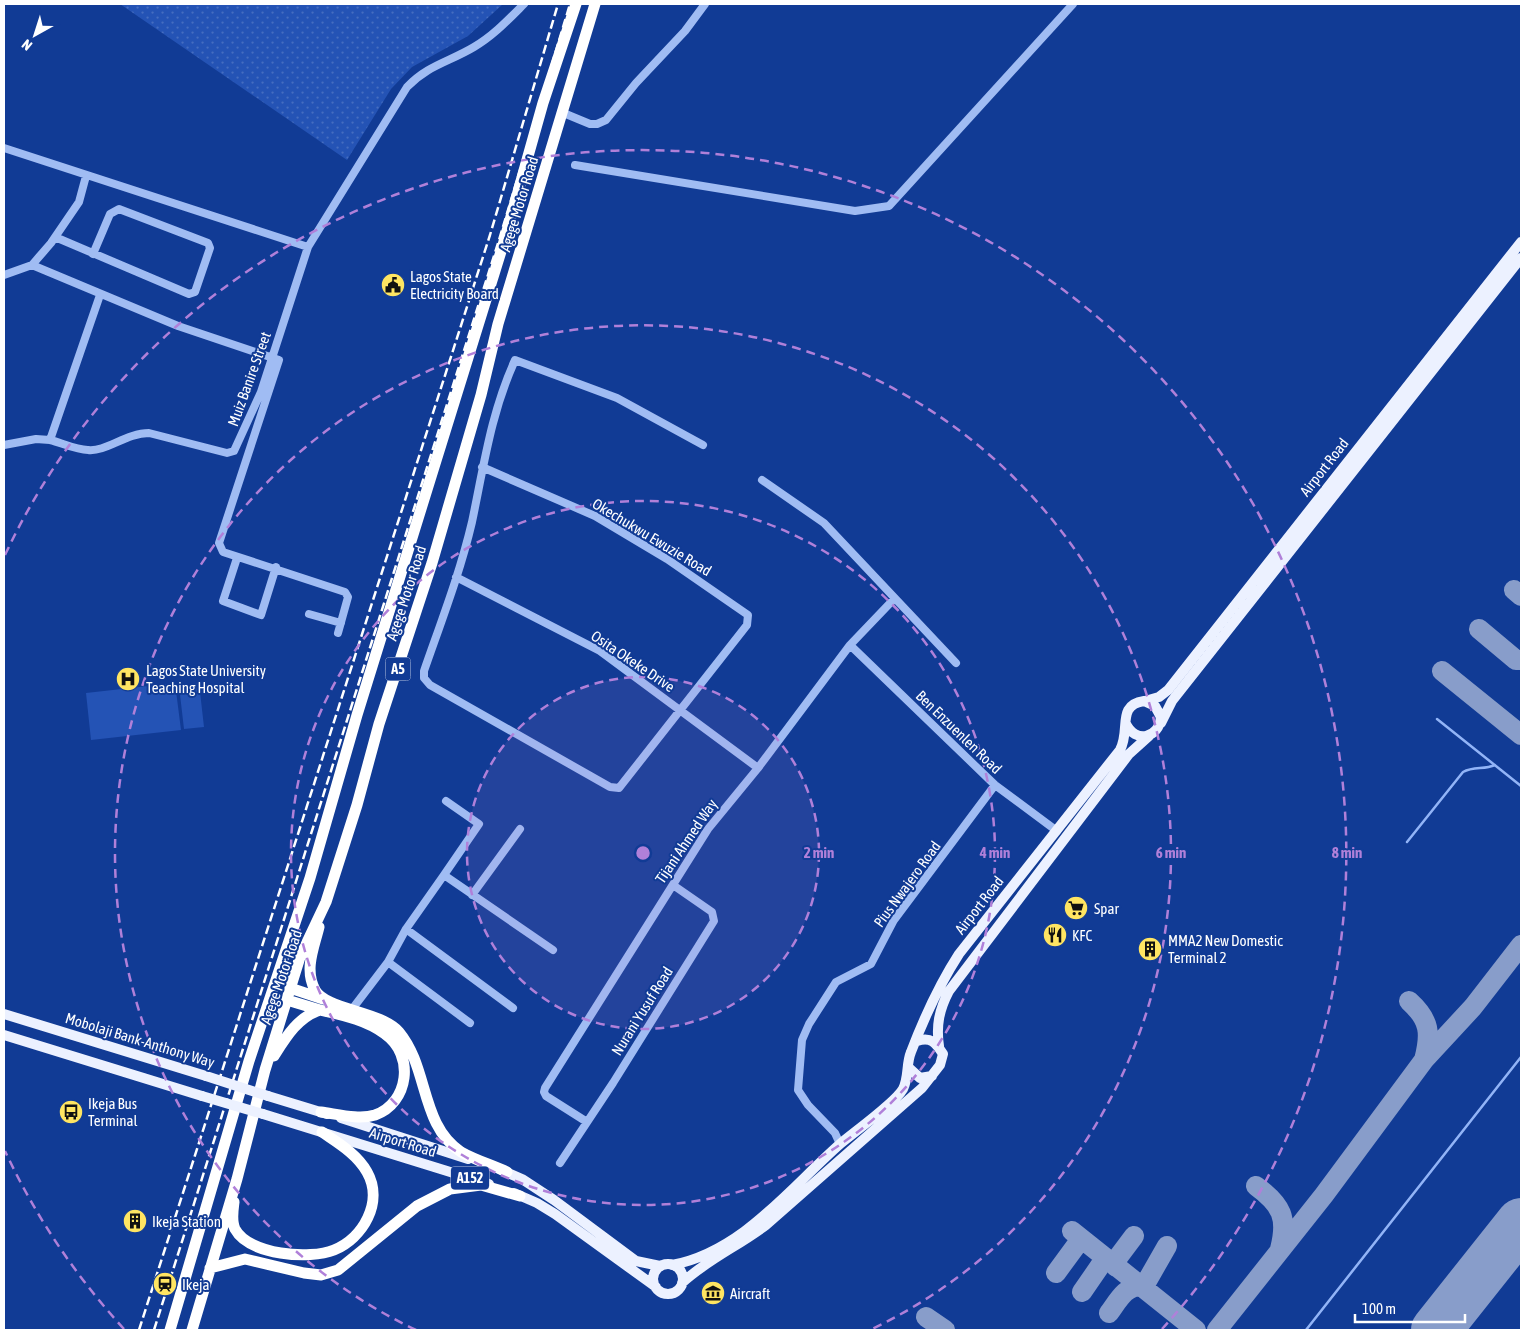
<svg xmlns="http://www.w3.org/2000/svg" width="1525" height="1334" font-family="'Asap Condensed',sans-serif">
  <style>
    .grass { fill: url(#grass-dots) }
    .pitch { fill: #2453b5 }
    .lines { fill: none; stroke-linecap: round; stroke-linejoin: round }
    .stream { stroke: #92b4f7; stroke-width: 2.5 }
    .taxiway { stroke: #889dca; stroke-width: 20 }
    .runway { stroke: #889dca; stroke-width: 50 }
    .minor { stroke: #a0bcf3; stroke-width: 8 }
    .major { stroke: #ecf1ff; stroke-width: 10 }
    .highway { stroke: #fff; stroke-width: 11 }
    .rail { stroke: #fff; stroke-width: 2.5; stroke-dasharray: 9 4; stroke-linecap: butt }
    .major-bridge { stroke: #ecf1ff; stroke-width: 10 }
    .ring { fill: none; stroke: #b080d9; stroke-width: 2.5; stroke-dasharray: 9 6 }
    .labels { text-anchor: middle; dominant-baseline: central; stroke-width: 4; stroke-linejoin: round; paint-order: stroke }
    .shield { fill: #113b95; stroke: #b8c4df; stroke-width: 1 }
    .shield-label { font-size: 14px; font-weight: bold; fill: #fff }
    .street-label { font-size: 15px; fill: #fff; stroke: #113b95 }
    .poi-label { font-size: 15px; fill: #fff; stroke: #113b95; text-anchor: start }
    .centre { fill: #b080d9; stroke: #113b95; stroke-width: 2.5 }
    .ring-label { font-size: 15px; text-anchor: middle; font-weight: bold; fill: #b080d9; stroke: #113b95; stroke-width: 4; stroke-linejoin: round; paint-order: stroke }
  </style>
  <defs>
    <pattern id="grass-dots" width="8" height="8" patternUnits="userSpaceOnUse" patternTransform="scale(1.25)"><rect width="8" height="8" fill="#2453b5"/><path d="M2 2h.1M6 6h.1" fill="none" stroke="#456dc0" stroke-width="1.8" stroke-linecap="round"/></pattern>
  </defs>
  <rect width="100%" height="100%" fill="#113b95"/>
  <path class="grass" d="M 120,4 L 503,4 L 468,36 L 412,67 L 391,89 L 347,160 Z"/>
  <path class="pitch" d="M 175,683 L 181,730 L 91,740 L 86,693 Z
    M 199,683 L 204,727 L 184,729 L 179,686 Z"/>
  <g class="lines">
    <path class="stream" d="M 1437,719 L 1521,786
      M 1407,842 L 1463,772 C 1474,766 1484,770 1495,765
      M 1306,1330 L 1521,1057"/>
    <path class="taxiway" d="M 1514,590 L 1521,596
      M 1479,629 L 1516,660 L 1521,660
      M 1442,671 L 1521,735
      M 1409,1001 C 1430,1020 1431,1033 1424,1060
      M 1256,1186 C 1282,1205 1288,1218 1280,1249
      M 1072,1231 L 1196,1330
      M 1116,1267 L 1116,1260 L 1134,1236
      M 1056,1273 L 1078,1243 L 1085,1242
      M 1143,1288 L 1167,1246
      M 1082,1292 L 1102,1263 L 1110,1262
      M 1109,1313 C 1118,1301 1125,1286 1141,1286
      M 926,1317 L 945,1330
      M 1217,1330 L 1324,1195 L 1424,1060 L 1473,1007 L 1521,945"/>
    <path class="runway" d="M 1436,1330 L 1521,1223"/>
    <path class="minor" d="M 561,112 L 590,124 L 597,124 L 606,120 L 636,83 L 685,31 L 705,4
      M 4,148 L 308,247
      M 575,165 L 855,211 L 889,206 L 1073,4
      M 55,237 L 189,294 L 195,292 L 210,248 L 208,243 L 119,209 L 110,214 L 93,254
      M 32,265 L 178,326 L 279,360 L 219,543 L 223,552 L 345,592 L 348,597 L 338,633
      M 4,275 L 32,265 L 51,243 L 79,202 L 86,176
      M 50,440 C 62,443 76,450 88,450 C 106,452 126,433 149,433 L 227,453 L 234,451 L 261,392 L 308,247 L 407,87 C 428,65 449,62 474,47 C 493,36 508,20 524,4
      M 4,445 L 36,439 L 50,440 L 100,295
      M 482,467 L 595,516 L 667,559 L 748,615 L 747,625 L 619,788 L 610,787 L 430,685 L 424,678 L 424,671 C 441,622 460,573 472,522 C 484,465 491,413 515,360 L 617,398 L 703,445
      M 762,480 L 824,523 L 956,663
      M 237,558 L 223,601 L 261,615 L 276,567
      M 456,577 L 600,651 L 758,768
      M 309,614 L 341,623
      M 850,645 L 995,785 L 1057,831
      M 444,875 L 479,824 L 446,801
      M 472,895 L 520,829
      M 406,929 L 513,1008
      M 388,962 L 470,1023
      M 353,1008 L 388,962 L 406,929 L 444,875 L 553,950
      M 587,1122 L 546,1096 L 544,1092 L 545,1088 L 708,829 L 758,768 L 850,645 L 894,599
      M 840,1144 L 835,1133 L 808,1105 L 798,1090 L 802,1040 L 809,1024 L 836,982 L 871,964 L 894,920 L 995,785
      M 560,1163 L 613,1083 L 714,921 L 712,912 L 673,885"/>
    <path class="major" d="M 1145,701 L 1159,697 L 1168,690 L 1521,242
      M 1161,723 L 1172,701 L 1521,258
      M 4,1014 L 206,1076
      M 4,1035 L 202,1096
      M 939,1046 C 936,1026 939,1010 949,991 L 1129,754 L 1149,736
      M 909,1068 L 920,1078 L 932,1076
      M 268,1096 L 327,1114
      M 263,1114 L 489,1184
      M 341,1118 L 468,1159
      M 501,1170 L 522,1179 L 554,1200 L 636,1261 L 660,1266
      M 514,1193 L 537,1203 L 555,1214 L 656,1287
      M653 1279a15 15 0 1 1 30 0a15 15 0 1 1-30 0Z
      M 672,1265 C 742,1252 790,1188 840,1144 C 854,1132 895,1103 903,1089 C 909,1077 906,1064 911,1052 C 924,1018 939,985 959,954 L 1120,750 C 1131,730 1116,705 1144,701 L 1155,706 L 1161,717 C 1159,739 1135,743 1126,724
      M 682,1283 C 705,1261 740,1245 766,1225 L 922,1088 L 940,1065 L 943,1054 C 936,1043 931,1036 917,1041"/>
    <path class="highway" d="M 319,927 C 314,948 304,969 315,990 C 326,1010 381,1011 399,1032 C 429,1068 420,1125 461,1152 C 475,1160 492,1165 507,1172
      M 290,988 L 323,999
      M 287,1000 L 320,1010
      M 274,1056 C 286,1037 298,1017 320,1010 C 342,1015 367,1020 385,1034 C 415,1055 409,1103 375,1115 C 359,1120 337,1114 321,1112
      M 234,1202 C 233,1210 231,1221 235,1229 C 249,1255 310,1260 334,1250 C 363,1238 384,1202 367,1172 C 357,1154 338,1143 322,1132
      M 210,1268 L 245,1259 L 304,1273 L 321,1275 L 338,1270 L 417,1206 L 450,1189 L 481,1185 L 520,1196
      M 170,1330 L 249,1061 L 310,878 L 357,715 L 503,245 L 543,103 L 576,4
      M 192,1330 L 237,1179 L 265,1070 L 300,957 L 326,902 L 357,805 L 379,724 L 432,563 L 481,395 L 498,324 L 595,4"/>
    <path class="rail" d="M 139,1330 L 490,235 L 558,4
      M 154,1330 L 499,240 L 570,4"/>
    <path class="major-bridge" d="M 206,1076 L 268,1096
      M 202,1096 L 263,1114"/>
  </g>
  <circle cx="643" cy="853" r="176" fill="#b080d9" fill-opacity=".12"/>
  <g class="ring">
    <circle cx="643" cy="853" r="176"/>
    <circle cx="643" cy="853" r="352"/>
    <path d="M416 1330A528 528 0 1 1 870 1330"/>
    <path d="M124 1329A704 704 0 0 1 5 1151M5 555A704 704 0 1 1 1162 1329"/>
  </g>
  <defs>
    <g id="civic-disc" transform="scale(1.25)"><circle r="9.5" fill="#ffe562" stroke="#113b95"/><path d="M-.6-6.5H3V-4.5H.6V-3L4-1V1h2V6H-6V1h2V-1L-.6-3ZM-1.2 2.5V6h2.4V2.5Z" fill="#111"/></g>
    <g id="hospital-disc" transform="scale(1.25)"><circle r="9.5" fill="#ffe562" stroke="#113b95"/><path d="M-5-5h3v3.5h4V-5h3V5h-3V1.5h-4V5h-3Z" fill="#111"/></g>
    <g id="supermarket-disc" transform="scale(1.25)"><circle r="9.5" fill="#ffe562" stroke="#113b95"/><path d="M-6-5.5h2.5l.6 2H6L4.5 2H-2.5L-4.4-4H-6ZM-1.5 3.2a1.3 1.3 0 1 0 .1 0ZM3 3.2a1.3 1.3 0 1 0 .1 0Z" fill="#111"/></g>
    <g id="restaurant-disc" transform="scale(1.25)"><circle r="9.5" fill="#ffe562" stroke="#113b95"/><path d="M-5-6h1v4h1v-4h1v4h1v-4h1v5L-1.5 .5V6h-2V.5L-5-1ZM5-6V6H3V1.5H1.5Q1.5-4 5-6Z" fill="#111"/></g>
    <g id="building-disc" transform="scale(1.25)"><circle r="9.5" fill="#ffe562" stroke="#113b95"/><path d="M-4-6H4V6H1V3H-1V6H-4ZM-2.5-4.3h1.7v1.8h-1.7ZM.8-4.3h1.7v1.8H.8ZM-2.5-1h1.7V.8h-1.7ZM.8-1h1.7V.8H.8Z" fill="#111"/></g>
    <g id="bus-disc" transform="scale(1.25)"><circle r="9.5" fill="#ffe562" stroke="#113b95"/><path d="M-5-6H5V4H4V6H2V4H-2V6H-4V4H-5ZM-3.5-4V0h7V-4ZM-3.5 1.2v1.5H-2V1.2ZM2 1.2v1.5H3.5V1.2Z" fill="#111"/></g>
    <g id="station-disc" transform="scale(1.25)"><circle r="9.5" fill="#ffe562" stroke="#113b95"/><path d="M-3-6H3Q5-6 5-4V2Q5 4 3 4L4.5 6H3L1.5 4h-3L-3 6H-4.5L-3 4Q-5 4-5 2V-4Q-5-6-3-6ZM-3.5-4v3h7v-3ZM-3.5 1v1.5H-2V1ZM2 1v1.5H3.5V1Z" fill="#111"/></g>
    <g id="museum-disc" transform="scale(1.25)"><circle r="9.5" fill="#ffe562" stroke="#113b95"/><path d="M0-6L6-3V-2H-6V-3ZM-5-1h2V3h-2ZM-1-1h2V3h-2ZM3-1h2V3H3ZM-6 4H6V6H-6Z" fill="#111"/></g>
  </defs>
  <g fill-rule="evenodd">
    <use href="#civic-disc" x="393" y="285"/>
    <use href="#hospital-disc" x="128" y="679"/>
    <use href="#supermarket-disc" x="1076" y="908"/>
    <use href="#restaurant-disc" x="1055" y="935"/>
    <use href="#building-disc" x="1150" y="949"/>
    <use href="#bus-disc" x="71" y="1112"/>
    <use href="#building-disc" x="135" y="1221"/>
    <use href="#station-disc" x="165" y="1284"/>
    <use href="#museum-disc" x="713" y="1293"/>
  </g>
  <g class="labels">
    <g class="shield">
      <rect x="385.5" y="657.5" width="25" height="23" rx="4"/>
      <rect x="451" y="1166.5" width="38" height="23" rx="4"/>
    </g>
    <g class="shield-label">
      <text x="398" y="669">A5</text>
      <text x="470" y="1178">A152</text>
    </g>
    <g class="street-label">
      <text transform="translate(519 204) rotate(-73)">Agege Motor Road</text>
      <text transform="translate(249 379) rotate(-70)">Muiz Banire Street</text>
      <text transform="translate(1324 467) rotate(-52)">Airport Road</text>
      <text transform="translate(652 537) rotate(31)">Okechukwu Ewuzie Road</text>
      <text transform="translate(406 593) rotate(-72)">Agege Motor Road</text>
      <text transform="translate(633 661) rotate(34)">Osita Okeke Drive</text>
      <text transform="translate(959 732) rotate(44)">Ben Enzuenlen Road</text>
      <text transform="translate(686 841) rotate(-56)">Tijani Ahmed Way</text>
      <text transform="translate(907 884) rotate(-54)">Pius Nwajero Road</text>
      <text transform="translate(979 905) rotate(-52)">Airport Road</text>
      <text transform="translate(281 977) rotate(-71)">Agege Motor Road</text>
      <text transform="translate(642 1011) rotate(-58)">Nurani Yusuf Road</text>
      <text transform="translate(140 1040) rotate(17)">Mobolaji Bank-Anthony Way</text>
      <text transform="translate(403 1142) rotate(17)">Airport Road</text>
    </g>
    <g class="poi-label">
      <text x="410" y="276">Lagos State<tspan x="410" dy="17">Electricity Board</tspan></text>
      <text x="146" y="670">Lagos State University<tspan x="146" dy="17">Teaching Hospital</tspan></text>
      <text x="1094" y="908">Spar</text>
      <text x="1072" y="935">KFC</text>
      <text x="1168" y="940">MMA2 New Domestic<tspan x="1168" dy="17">Terminal 2</tspan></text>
      <text x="88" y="1103">Ikeja Bus<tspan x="88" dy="17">Terminal</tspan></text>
      <text x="152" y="1221">Ikeja Station</text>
      <text x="182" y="1284">Ikeja</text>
      <text x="730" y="1293">Aircraft</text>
    </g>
  </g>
  <circle cx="643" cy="853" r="8" class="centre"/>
  <g class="ring-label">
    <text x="819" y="858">2 min</text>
    <text x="995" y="858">4 min</text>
    <text x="1171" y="858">6 min</text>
    <text x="1347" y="858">8 min</text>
  </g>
  <rect width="1525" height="1334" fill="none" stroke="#ffffff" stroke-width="10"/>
  <g transform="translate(35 35) rotate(219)" stroke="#113b95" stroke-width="4" paint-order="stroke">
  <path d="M0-4L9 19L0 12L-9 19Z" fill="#ffffff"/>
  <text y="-8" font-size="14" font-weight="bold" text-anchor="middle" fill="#ffffff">N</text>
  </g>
  <path d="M1355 1314v8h110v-8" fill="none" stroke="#ffffff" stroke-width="2.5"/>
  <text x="1362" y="1314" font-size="15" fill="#ffffff" stroke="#113b95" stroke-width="4" paint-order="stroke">100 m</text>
</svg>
